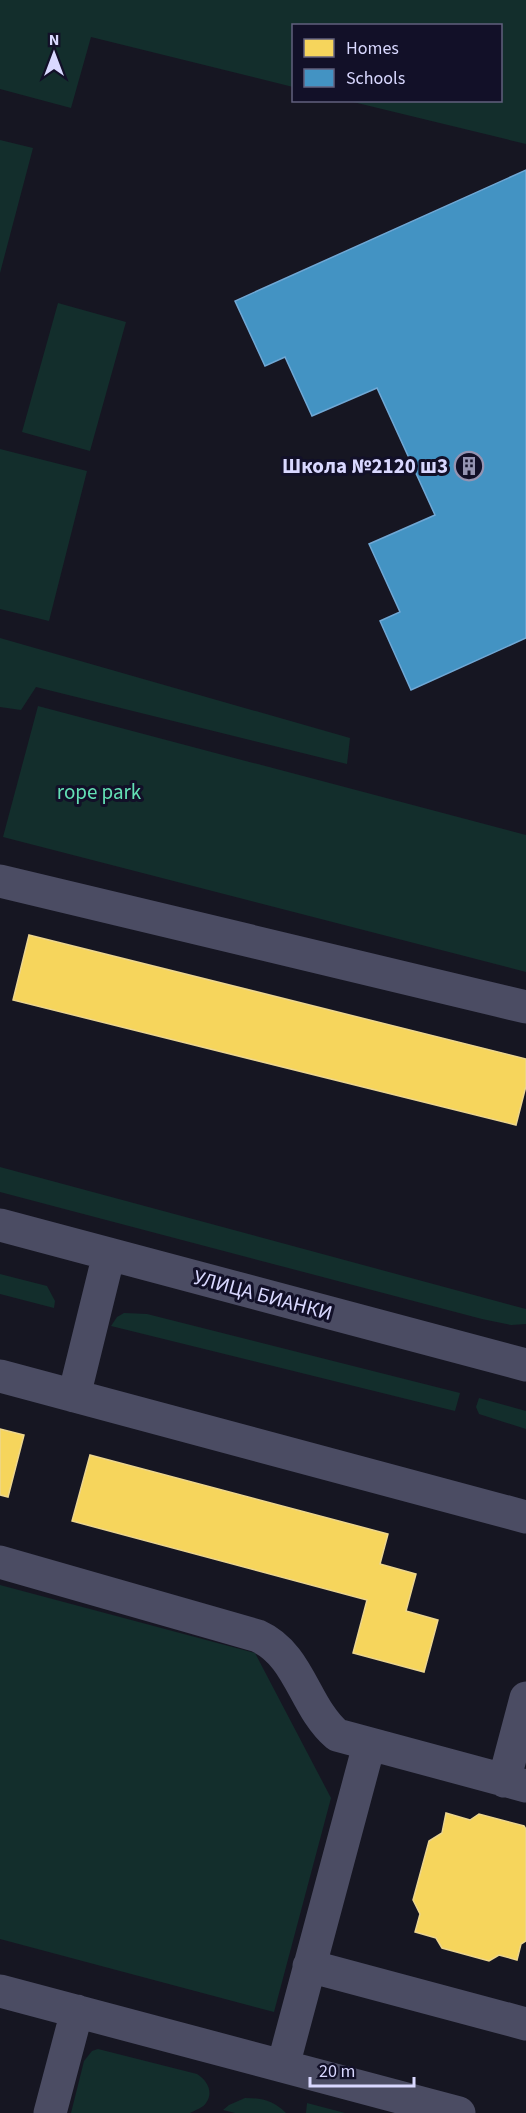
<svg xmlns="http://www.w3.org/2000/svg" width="526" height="2113" font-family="'Source Sans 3',sans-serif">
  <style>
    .green { fill: #132e2c }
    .homes { fill: #f6d55c; stroke: #edd68d; stroke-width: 1.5 }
    .schools { fill: #4393c3; stroke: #70a8d5; stroke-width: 1.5 }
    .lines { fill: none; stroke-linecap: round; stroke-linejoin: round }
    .minor { stroke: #4b4c63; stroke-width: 33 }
    .labels { text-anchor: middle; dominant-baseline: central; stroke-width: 6; stroke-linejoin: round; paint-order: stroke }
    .poi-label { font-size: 21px; font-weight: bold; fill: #d9d8ff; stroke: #121028; text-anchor: end }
    .park-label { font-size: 21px; fill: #63e0b5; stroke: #121028 }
    .street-label { font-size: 21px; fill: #d9d8ff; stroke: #121028 }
  </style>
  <rect width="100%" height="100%" fill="#161622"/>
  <path class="green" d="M 0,0 L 526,0 L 526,144 L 349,101 L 500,100 L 500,26 L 294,26 L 293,87 L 91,37 L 71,108 L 0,89 Z
    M 0,140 L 33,148 L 0,273 Z
    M 58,303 L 126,322 L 90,451 L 22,432 Z
    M 0,449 L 87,471 L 49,621 L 0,609 Z
    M 0,638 L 350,738 L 347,764 L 36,687 L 21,710 L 0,707 Z
    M 38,706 L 526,835 L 526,972 L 3,837 Z
    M 0,1167 L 526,1309 L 526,1324 L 511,1325 L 482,1319 L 0,1192 Z
    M 0,1274 L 47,1286 L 55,1301 L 54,1308 L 0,1294 Z
    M 124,1313 L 147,1314 L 460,1393 L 455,1411 L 111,1326 L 117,1317 Z
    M 479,1398 L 526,1411 L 526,1429 L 479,1414 L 476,1407 Z
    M 0,1585 L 255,1653 L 331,1798 L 274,2012 L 0,1939 Z
    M 98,2049 L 197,2074 C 207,2080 214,2092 206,2103 C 203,2108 195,2110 190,2113 L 71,2113 L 84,2061 L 92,2051 Z
    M 245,2098 C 262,2098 274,2101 286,2113 L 235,2113 L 223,2110 L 229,2105 Z
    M 307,2103 L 345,2113 L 306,2113 Z"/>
  <path class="homes" d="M 29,935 L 526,1059 L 526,1086 L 516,1125 L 13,1000 Z
    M 0,1429 L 24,1435 L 8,1497 L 0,1495 Z
    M 90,1455 L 388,1534 L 380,1564 L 416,1574 L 406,1611 L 438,1620 L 424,1672 L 353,1653 L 367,1600 L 72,1521 Z
    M 446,1813 L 470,1820 L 479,1814 L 524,1826 L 526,1829 L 526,1941 L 521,1944 L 517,1960 L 499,1955 L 489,1961 L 442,1948 L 436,1938 L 415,1932 L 420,1914 L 413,1900 L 429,1841 L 442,1833 Z"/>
  <path class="schools" d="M 526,170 L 526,638 L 411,690 L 380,621 L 400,612 L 369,544 L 435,515 L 377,388 L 312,416 L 285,357 L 265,366 L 235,301 Z"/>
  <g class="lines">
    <path class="minor" d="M 0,881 L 526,1007
      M 0,1225 L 526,1365
      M 0,1376 L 526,1517
      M 74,1396 L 109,1254
      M 0,1562 L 258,1636 C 300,1655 304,1707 337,1735 L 526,1786
      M 504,1781 L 526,1698
      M 309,1966 L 526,2024
      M 0,1991 L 459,2113
      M 283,2066 L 369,1745
      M 50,2113 L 77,2011"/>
  </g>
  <defs>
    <g id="building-ring" transform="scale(1.5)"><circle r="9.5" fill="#121028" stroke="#9594b2" stroke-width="1.5"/><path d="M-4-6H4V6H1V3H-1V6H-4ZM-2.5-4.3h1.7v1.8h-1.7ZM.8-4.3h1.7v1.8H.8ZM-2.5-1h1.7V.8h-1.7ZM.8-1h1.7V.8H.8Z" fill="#9594b2"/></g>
  </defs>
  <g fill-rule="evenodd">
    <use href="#building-ring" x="469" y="466"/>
  </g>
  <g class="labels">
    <g class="poi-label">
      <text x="448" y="466">Школа №2120 ш3</text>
    </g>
    <g class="park-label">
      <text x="99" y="792">rope park</text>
    </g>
    <g class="street-label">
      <text transform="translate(263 1295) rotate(15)">УЛИЦА БИАНКИ</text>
    </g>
  </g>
  <rect x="292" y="24" width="210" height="78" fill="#121028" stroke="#62607e" stroke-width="1.5"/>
  <rect x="304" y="39" width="30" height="18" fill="#f6d55c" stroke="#62607e" stroke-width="1.5"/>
  <text x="346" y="54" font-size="18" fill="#d9d8ff">Homes</text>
  <rect x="304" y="69" width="30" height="18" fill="#4393c3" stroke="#62607e" stroke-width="1.5"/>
  <text x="346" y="84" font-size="18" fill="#d9d8ff">Schools</text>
  <g transform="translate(54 54)" stroke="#121028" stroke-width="4.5" paint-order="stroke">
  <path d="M0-4.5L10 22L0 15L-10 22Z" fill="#d9d8ff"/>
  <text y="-9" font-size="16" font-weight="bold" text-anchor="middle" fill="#d9d8ff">N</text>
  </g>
  <path d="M310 2077v9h104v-9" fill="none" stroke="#d9d8ff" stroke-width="3"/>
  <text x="319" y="2077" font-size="18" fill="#d9d8ff" stroke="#121028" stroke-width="4.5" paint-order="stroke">20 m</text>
</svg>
